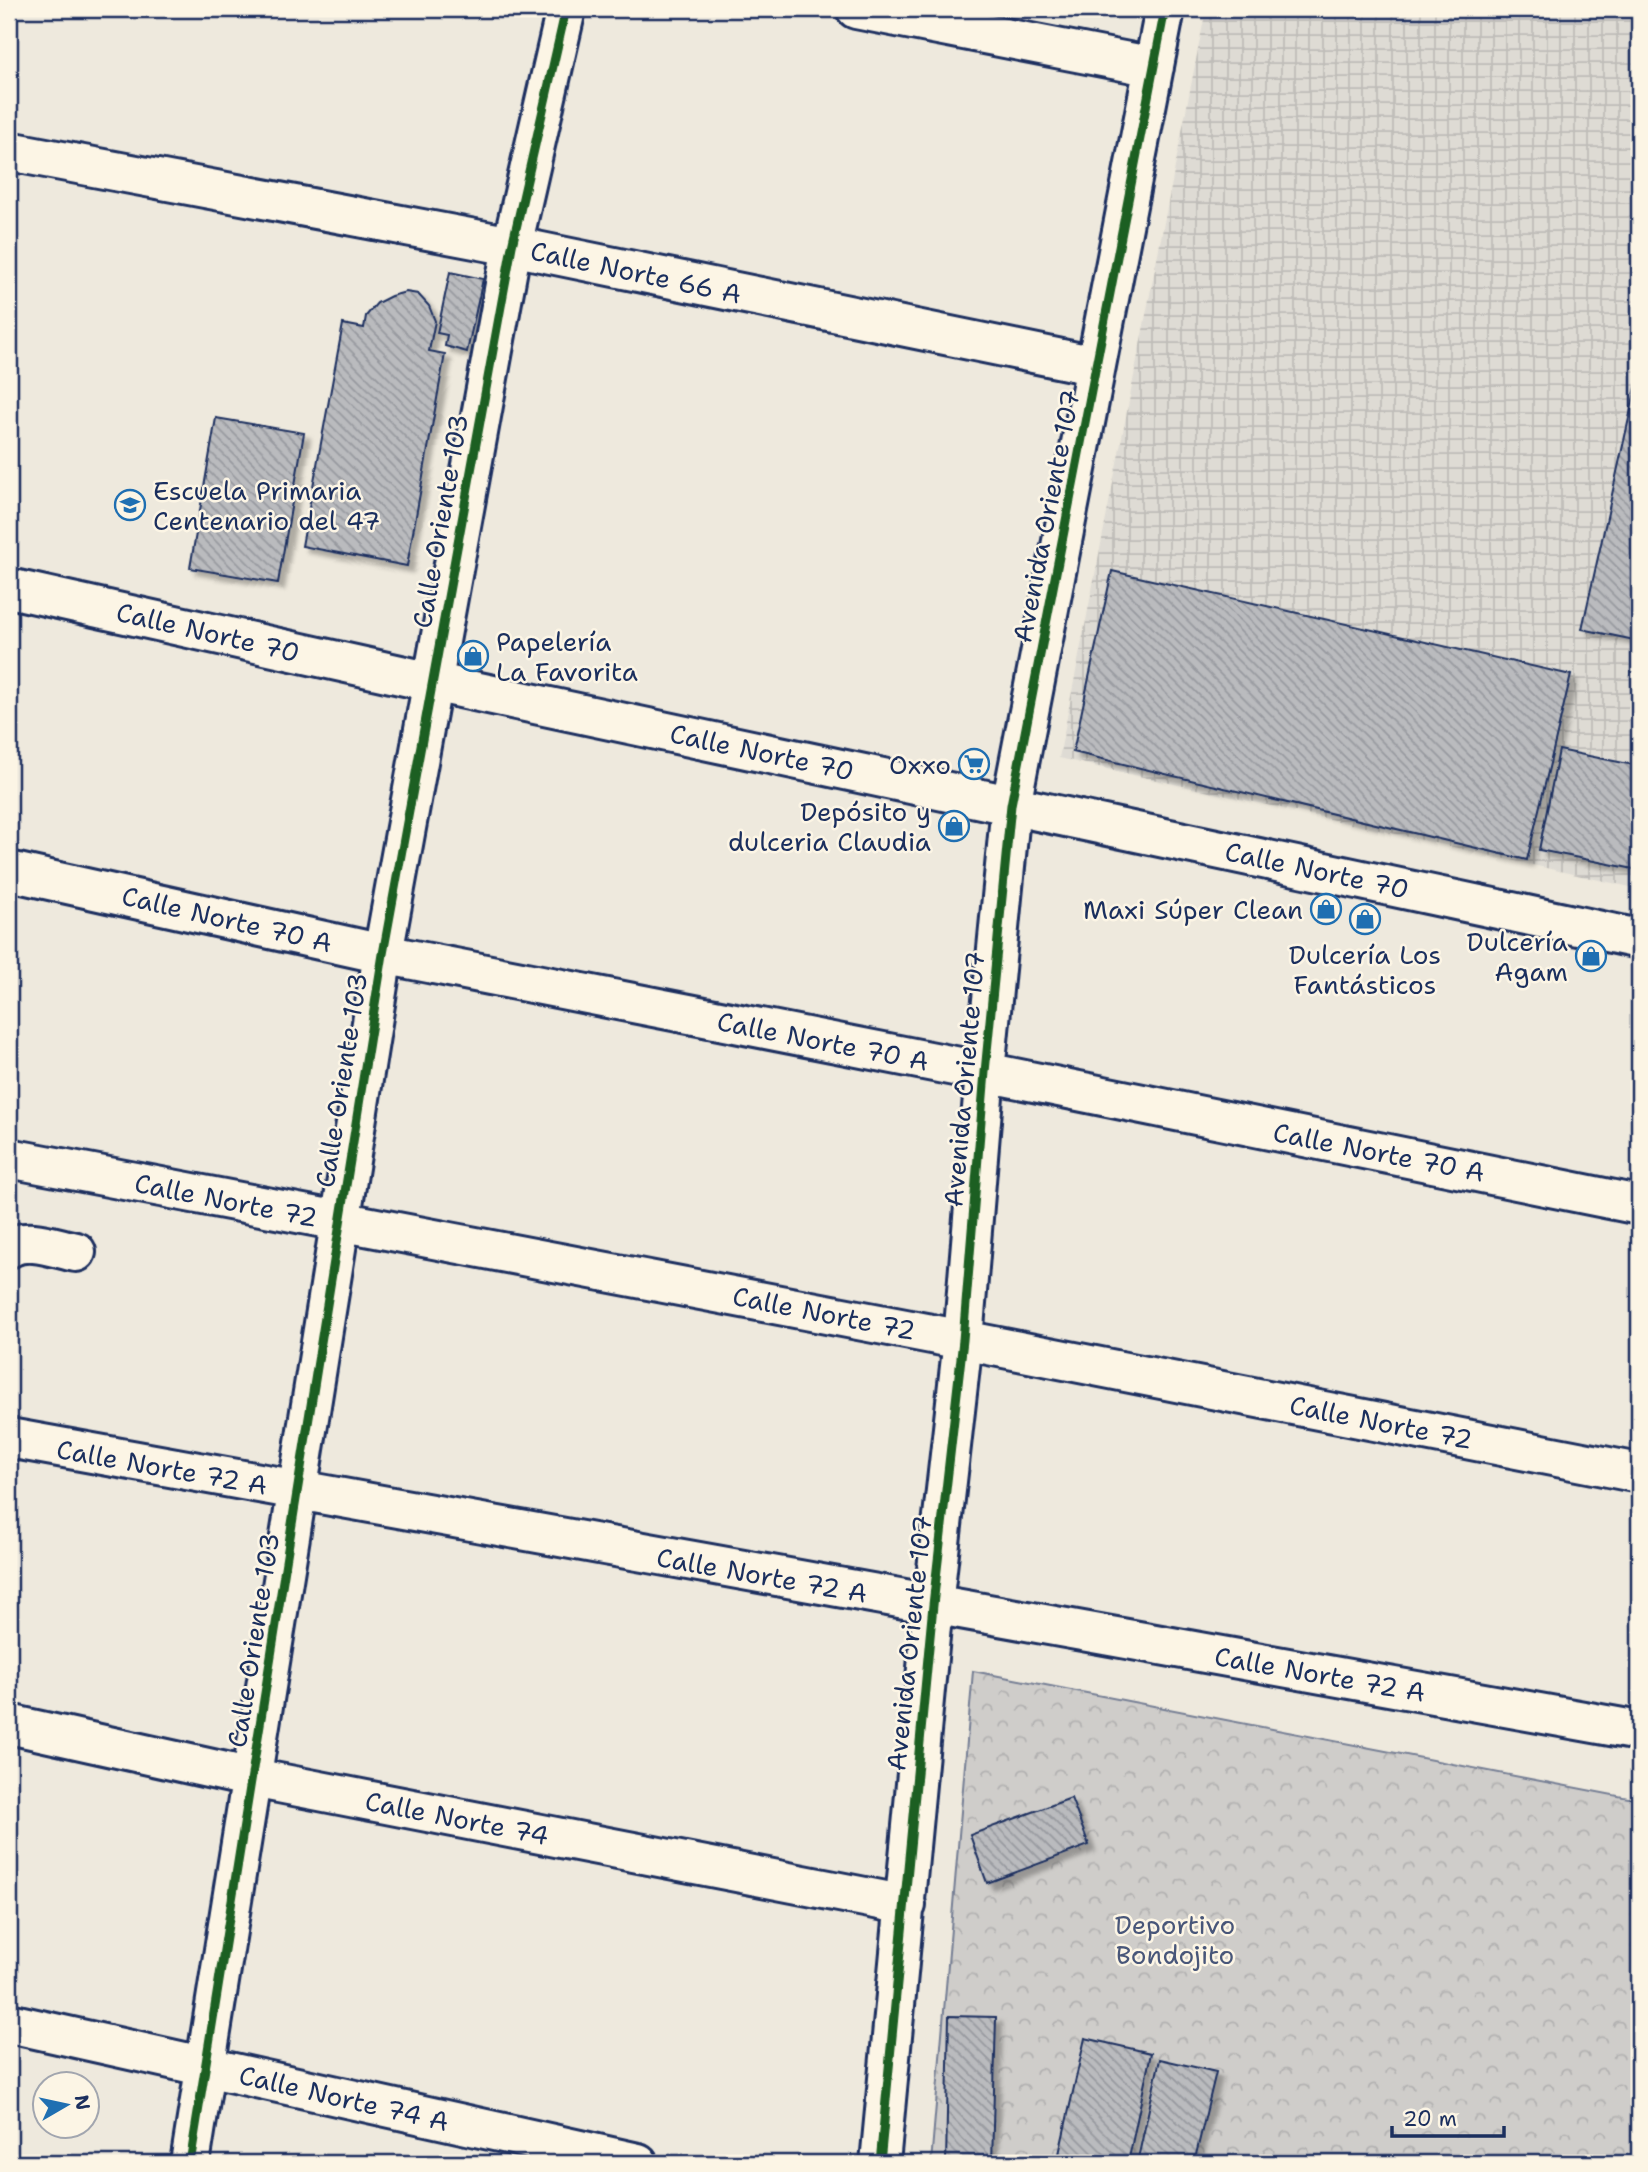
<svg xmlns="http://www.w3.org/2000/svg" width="1648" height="2172" font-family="'Shantell Sans',sans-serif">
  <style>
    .industrial { fill: url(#industrial-grid) }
    .park { fill: url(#park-crowns); stroke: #757e94; stroke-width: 2 }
    .building { fill: url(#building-back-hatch); stroke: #1b2f5e; stroke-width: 2; filter: url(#shadow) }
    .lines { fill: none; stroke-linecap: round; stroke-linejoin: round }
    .minor-casing { stroke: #1b2f5e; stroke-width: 44 }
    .minor { stroke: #fcf5e5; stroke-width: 38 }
    .cycleway-casing { stroke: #fcf5e5; stroke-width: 13 }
    .cycleway { stroke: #1b5e20; stroke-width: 9 }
    .labels { text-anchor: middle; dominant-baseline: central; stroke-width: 5; stroke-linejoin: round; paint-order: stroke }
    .street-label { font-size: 26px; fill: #1b2f5e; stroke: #fcf5e5 }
    .poi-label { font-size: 26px; fill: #1b2f5e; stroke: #fcf5e5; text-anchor: end }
    .park-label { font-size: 26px; fill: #485679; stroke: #fcf5e5 }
  </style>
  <defs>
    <pattern id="industrial-grid" width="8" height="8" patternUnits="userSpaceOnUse" patternTransform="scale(1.75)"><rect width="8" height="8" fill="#dedbd4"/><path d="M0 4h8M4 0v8" fill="none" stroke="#bebcb8"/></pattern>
    <pattern id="park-crowns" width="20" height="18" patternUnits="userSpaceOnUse" patternTransform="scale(1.75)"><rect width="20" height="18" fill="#cfcdca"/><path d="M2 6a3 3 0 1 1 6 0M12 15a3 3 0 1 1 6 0" fill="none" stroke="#b1b0b0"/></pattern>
    <pattern id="building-back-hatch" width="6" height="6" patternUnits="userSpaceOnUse" patternTransform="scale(1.75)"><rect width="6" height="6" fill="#babbbe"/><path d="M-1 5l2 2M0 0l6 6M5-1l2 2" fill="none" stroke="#96989e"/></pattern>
    <filter id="shadow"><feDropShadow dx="6" dy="6" stdDeviation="2" flood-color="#0004"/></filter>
  </defs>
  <rect width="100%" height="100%" fill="#eee9dd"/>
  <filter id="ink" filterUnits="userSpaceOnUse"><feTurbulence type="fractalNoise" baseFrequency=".0143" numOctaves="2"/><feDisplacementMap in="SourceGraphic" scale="14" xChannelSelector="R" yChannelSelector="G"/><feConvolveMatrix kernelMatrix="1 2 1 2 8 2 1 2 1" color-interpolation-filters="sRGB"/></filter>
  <g filter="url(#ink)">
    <path class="industrial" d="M 1206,9 L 1639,9 L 1639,889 L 1059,758 Z"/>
    <path class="park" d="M 973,1671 L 1639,1800 L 1639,2163 L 931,2163 Z"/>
    <path class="building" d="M 450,272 L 483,279 L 467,352 L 445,346 L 447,335 L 437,333 Z
      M 406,292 L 418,294 L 429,306 L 435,321 L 429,351 L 445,354 L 407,566 L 302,546 L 343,324 L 364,328 L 366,316 L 377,303 L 391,296 Z
      M 1638,378 L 1639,378 L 1639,641 L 1582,629 Z
      M 216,418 L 304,433 L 278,583 L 190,568 Z
      M 1112,571 L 1571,675 L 1527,860 L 1073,752 Z
      M 1559,750 L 1639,766 L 1639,870 L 1539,850 Z
      M 1071,1798 L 1089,1845 L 987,1883 L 970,1835 Z
      M 949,2016 L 996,2017 L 992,2163 L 946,2163 Z
      M 1085,2038 L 1151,2053 L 1128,2163 L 1057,2163 Z
      M 1160,2059 L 1216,2072 L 1194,2163 L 1137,2163 Z"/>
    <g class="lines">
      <g class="minor-casing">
        <path id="minor" d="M 856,9 L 1154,67
          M 9,151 L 512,246 L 1096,366
          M 9,588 L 432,682 L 1639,939
          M 9,871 L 383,954 L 985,1072 L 1639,1205
          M 9,1158 L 963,1340 L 1639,1473
          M 9,1248 C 28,1236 55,1248 76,1252
          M 9,1438 L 1639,1731
          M 9,1724 L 253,1778 L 906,1905
          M 9,2023 L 638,2163
          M 190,2163 L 383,954 L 512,246 L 566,9
          M 880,2163 L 933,1605 L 963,1340 L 985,1072 L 1011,805 L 1165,9"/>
      </g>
      <use href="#minor" class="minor"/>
      <g class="cycleway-casing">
        <path id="cycleway" d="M 190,2163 L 383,954 L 512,246 L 566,9
          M 880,2163 L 933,1605 L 963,1340 L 985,1072 L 1011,805 L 1165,9"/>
      </g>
      <use href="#cycleway" class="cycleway"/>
    </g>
  </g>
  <defs>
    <g id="school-ring" transform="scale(1.575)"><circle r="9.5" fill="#fcf5e5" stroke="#1f6fb2" stroke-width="1.5"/><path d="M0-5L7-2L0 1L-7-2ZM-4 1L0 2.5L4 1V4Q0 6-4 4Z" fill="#1f6fb2"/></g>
    <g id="shop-ring" transform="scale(1.575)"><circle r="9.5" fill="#fcf5e5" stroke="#1f6fb2" stroke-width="1.5"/><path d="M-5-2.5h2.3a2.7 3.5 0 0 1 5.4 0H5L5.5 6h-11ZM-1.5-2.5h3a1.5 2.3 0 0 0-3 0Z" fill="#1f6fb2"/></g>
    <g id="supermarket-ring" transform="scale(1.575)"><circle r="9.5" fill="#fcf5e5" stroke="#1f6fb2" stroke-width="1.5"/><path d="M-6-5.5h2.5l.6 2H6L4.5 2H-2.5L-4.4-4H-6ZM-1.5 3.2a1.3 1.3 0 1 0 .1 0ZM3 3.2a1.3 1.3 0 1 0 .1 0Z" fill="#1f6fb2"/></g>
  </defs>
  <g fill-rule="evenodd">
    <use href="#school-ring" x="130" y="505"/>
    <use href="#shop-ring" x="473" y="656"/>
    <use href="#supermarket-ring" x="974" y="764"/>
    <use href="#shop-ring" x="954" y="826"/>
    <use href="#shop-ring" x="1326" y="909"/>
    <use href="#shop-ring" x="1365" y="919"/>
    <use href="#shop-ring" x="1591" y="956"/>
  </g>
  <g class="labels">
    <g class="street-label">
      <text transform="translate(636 272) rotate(12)">Calle Norte 66 A</text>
      <text transform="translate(1046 516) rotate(-79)">Avenida Oriente 107</text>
      <text transform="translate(440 521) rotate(-80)">Calle Oriente 103</text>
      <text transform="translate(208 632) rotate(13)">Calle Norte 70</text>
      <text transform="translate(762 752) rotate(12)">Calle Norte 70</text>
      <text transform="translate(1317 870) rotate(12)">Calle Norte 70</text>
      <text transform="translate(227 919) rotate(13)">Calle Norte 70 A</text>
      <text transform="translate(823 1041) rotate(11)">Calle Norte 70 A</text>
      <text transform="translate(964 1079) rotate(-85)">Avenida Oriente 107</text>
      <text transform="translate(341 1080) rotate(-81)">Calle Oriente 103</text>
      <text transform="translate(1379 1152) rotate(11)">Calle Norte 70 A</text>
      <text transform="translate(226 1200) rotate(11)">Calle Norte 72</text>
      <text transform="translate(824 1313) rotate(11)">Calle Norte 72</text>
      <text transform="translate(1381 1422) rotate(11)">Calle Norte 72</text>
      <text transform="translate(162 1467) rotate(10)">Calle Norte 72 A</text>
      <text transform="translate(762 1575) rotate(10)">Calle Norte 72 A</text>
      <text transform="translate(253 1640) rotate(-81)">Calle Oriente 103</text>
      <text transform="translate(909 1643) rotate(-84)">Avenida Oriente 107</text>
      <text transform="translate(1320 1674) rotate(10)">Calle Norte 72 A</text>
      <text transform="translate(457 1818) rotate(11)">Calle Norte 74</text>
      <text transform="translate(344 2098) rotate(13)">Calle Norte 74 A</text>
    </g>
    <g class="poi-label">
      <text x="153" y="490" text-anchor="start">Escuela Primaria<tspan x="153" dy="30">Centenario del 47</tspan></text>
      <text x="496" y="641" text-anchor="start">Papelería<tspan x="496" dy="30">La Favorita</tspan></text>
      <text x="951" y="764">Oxxo</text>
      <text x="931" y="811">Depósito y<tspan x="931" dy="30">dulceria Claudia</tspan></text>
      <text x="1303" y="909">Maxi Súper Clean</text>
      <text x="1568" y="941">Dulcería<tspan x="1568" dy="30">Agam</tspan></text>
      <text x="1365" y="954" text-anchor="middle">Dulcería Los<tspan x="1365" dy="30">Fantásticos</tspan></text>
    </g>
    <g class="park-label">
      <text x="1175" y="1924">Deportivo<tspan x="1175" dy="30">Bondojito</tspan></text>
    </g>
  </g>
  <rect width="1648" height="2172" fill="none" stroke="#fcf5e5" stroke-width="35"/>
  <rect x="18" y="18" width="1613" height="2137" fill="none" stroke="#1b2f5e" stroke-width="2.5" filter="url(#ink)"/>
  <g transform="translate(66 2105) rotate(81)"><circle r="33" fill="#fcf5e5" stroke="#a2a6af" stroke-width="2"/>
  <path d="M0-5L12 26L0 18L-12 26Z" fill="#1f6fb2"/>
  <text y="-10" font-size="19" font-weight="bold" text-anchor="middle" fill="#1b2f5e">N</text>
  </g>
  <path d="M1392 2126v10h112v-10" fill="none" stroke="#1b2f5e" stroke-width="3.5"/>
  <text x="1403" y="2126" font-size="21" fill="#1b2f5e" stroke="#fcf5e5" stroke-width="5" paint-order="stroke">20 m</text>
</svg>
